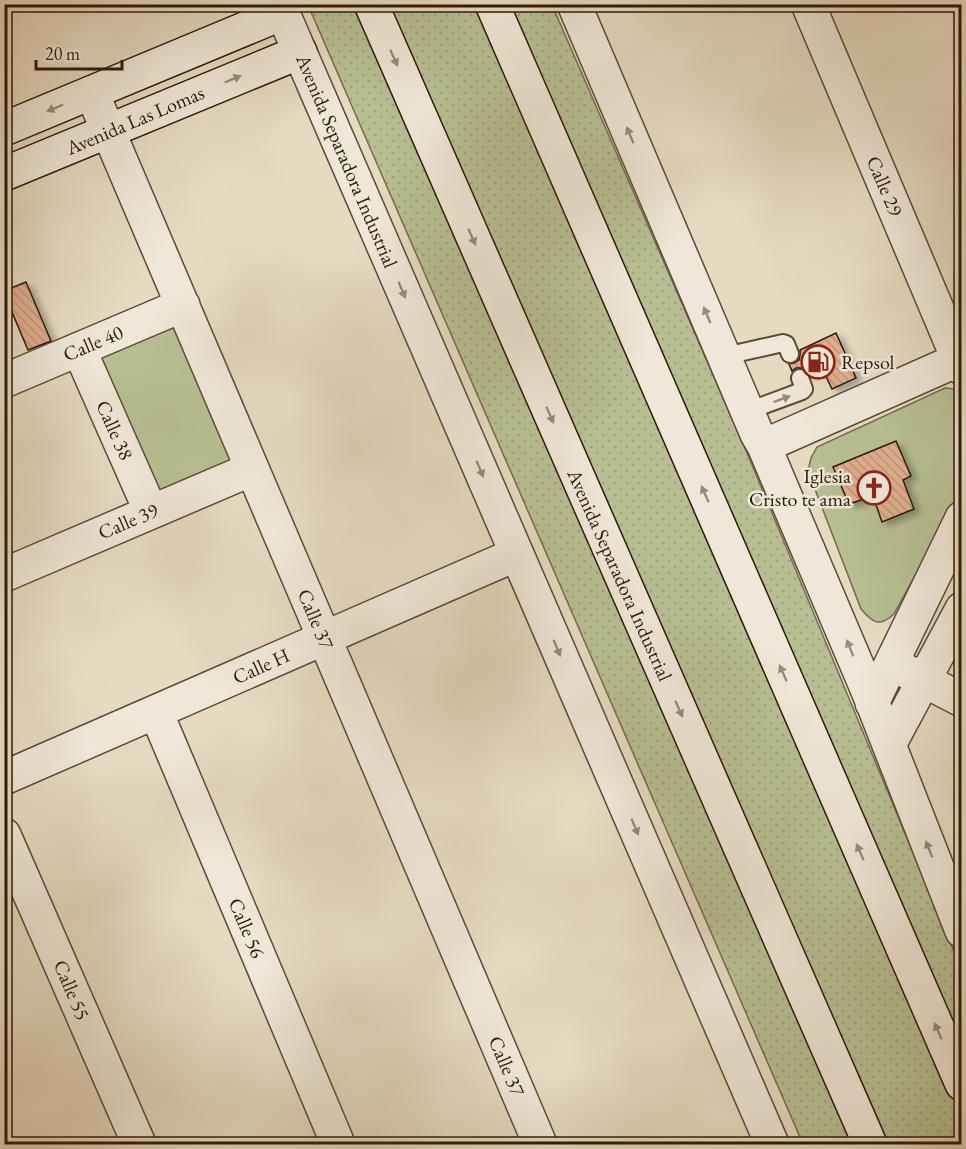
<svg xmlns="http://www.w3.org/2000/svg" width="966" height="1149" font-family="'EB Garamond',serif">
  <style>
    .grass { fill: url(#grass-dots); stroke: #726d4c; stroke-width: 1.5 }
    .green { fill: #b7bf92; stroke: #726d4c; stroke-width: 1.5 }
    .building { fill: url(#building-back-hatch); stroke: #2c1b07; stroke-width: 1.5; filter: url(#shadow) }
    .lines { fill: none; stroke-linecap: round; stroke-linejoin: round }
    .lane-casing { stroke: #5a4b36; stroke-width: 20 }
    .street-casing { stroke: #5a4b36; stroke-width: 36 }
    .secondary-casing { stroke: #2c1b07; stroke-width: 36 }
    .lane { stroke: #efe7d7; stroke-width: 16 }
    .street { stroke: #efe7d7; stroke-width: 33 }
    .secondary { stroke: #efe7d7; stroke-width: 33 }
    .oneway { fill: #978b79 }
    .labels { text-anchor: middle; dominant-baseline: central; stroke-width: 5; stroke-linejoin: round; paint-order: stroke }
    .street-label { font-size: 20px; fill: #2c1b07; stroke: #efe7d7 }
    .poi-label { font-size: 20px; fill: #2c1b07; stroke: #efe7d7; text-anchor: start }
  </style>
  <defs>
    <pattern id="grass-dots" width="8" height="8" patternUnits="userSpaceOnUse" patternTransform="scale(1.5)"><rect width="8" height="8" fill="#b7bf92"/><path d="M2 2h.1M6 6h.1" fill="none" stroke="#9ea47c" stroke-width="1.8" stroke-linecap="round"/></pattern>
    <pattern id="building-back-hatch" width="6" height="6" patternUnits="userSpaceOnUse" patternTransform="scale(1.5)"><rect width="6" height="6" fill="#dead8d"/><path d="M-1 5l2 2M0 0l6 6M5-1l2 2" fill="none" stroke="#bf9478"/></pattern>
    <filter id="shadow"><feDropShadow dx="6" dy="4" stdDeviation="3" flood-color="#0004"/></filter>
  </defs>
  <rect width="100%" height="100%" fill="#e6dac1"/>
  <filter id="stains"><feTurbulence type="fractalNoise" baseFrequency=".00333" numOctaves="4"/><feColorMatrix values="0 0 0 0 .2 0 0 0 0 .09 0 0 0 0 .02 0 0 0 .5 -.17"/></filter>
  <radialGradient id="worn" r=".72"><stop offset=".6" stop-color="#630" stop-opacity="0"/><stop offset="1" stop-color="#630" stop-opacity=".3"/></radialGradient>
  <path class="grass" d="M 308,5 L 358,5 L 857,1144 L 803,1144 Z
    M 383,5 L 479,5 L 961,1116 L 961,1144 L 882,1144 Z
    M 509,5 L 552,5 L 750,460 L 961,968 L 961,1046 Z"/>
  <path class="green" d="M 177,319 L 239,466 L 156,501 L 94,354 Z
    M 945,388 C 957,388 957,392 962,402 L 961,491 L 894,614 C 879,628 872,622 861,609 L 808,471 L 811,458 L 817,447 Z"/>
  <path class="building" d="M 26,282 L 51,341 L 28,350 L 4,293 L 4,291 Z
    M 836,333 L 856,378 L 832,389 L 822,368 L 810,374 L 806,370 L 801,368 L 796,368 L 792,371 L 789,364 L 794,363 L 799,360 L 800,355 L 800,350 Z
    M 896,441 L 911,476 L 903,480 L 914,509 L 882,522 L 873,496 L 849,504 L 833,467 Z"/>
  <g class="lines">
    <g class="lane-casing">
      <path id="lane" d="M 725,356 L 783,343 L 786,344 L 790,354
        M 748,411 L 802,391 L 804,389 L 800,378"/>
    </g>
    <g class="street-casing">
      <path id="street" d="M 279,4 L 772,1144
        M 574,4 L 757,434 L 764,446 L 868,691 L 962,931
        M 808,4 L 962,368
        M 92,93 L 540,1144
        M 79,349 L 151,512
        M 4,381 L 183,305
        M 764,446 L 962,358
        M 4,575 L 252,469
        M 904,670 L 962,700
        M 872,703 L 962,518
        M 156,712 L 338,1144
        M 889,745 L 962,609
        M 4,778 L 517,554
        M 4,835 L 139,1144"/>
    </g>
    <g class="secondary-casing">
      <path id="secondary" d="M 371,4 L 870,1144
        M 492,4 L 962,1084
        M 4,129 L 283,13
        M 4,174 L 300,52"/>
    </g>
    <use href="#lane" class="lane"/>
    <use href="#street" class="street"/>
    <use href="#secondary" class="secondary"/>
  </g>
  <defs><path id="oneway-solid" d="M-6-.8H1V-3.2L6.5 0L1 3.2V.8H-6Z" transform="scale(1.5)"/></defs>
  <g class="oneway">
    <use href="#oneway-solid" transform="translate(394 58) rotate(66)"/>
    <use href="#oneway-solid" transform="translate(233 79) rotate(-23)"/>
    <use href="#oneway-solid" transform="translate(55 108) rotate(157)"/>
    <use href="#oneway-solid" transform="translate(630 135) rotate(-113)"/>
    <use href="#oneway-solid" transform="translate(472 237) rotate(66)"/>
    <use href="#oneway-solid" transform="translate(402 290) rotate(67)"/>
    <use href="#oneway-solid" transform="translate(707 315) rotate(-113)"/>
    <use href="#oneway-solid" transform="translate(782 399) rotate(-20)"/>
    <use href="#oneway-solid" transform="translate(550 415) rotate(66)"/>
    <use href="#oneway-solid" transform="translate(480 469) rotate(67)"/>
    <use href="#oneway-solid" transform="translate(705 494) rotate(-114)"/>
    <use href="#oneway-solid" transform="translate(557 648) rotate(67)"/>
    <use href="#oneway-solid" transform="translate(850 648) rotate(-112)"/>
    <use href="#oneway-solid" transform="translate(783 673) rotate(-114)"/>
    <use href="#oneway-solid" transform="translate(679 709) rotate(66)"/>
    <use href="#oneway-solid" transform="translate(635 827) rotate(67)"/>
    <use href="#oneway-solid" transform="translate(929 849) rotate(-111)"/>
    <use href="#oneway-solid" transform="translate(860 852) rotate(-114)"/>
    <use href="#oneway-solid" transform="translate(938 1031) rotate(-114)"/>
  </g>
  <defs>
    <g id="fuel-ring" transform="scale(1.725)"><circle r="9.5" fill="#efe7d7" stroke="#8f2418" stroke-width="1.5"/><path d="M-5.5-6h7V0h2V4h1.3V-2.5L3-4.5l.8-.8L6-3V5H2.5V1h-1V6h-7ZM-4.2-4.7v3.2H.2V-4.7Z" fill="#8f2418"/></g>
    <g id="church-ring" transform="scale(1.725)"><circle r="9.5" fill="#efe7d7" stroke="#8f2418" stroke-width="1.5"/><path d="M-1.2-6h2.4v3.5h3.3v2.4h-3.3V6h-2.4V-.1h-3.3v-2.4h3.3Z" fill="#8f2418"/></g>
  </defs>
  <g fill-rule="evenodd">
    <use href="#fuel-ring" x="818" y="362"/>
    <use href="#church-ring" x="874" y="488"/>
  </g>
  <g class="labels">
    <g class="street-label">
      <text transform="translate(135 120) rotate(-23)">Avenida Las Lomas</text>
      <text transform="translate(347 161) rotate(67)">Avenida Separadora Industrial</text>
      <text transform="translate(885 186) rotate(67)">Calle 29</text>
      <text transform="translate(93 343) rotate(-23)">Calle 40</text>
      <text transform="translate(115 430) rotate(66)">Calle 38</text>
      <text transform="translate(128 521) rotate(-23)">Calle 39</text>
      <text transform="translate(620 575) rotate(66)">Avenida Separadora Industrial</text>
      <text transform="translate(316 619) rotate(67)">Calle 37</text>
      <text transform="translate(261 666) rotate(-24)">Calle H</text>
      <text transform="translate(247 928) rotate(67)">Calle 56</text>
      <text transform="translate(72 990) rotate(67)">Calle 55</text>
      <text transform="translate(507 1066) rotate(67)">Calle 37</text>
    </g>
    <g class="poi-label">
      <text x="841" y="362">Repsol</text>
      <text x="851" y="476" text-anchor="end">Iglesia<tspan x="851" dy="23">Cristo te ama</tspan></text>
    </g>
  </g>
  <rect width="966" height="1149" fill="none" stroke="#e6dac1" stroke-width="24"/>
  <rect x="6" y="6" width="954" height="1137" fill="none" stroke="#2c1b07" stroke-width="3"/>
  <rect x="12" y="12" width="942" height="1125" fill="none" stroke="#2c1b07" stroke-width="1.5"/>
  <path d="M36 60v9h86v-9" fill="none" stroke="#2c1b07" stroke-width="3"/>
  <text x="45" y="60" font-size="18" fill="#2c1b07" stroke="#efe7d7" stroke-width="4.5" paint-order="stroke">20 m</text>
  <rect width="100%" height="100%" filter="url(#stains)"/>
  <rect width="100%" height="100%" fill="url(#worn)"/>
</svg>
